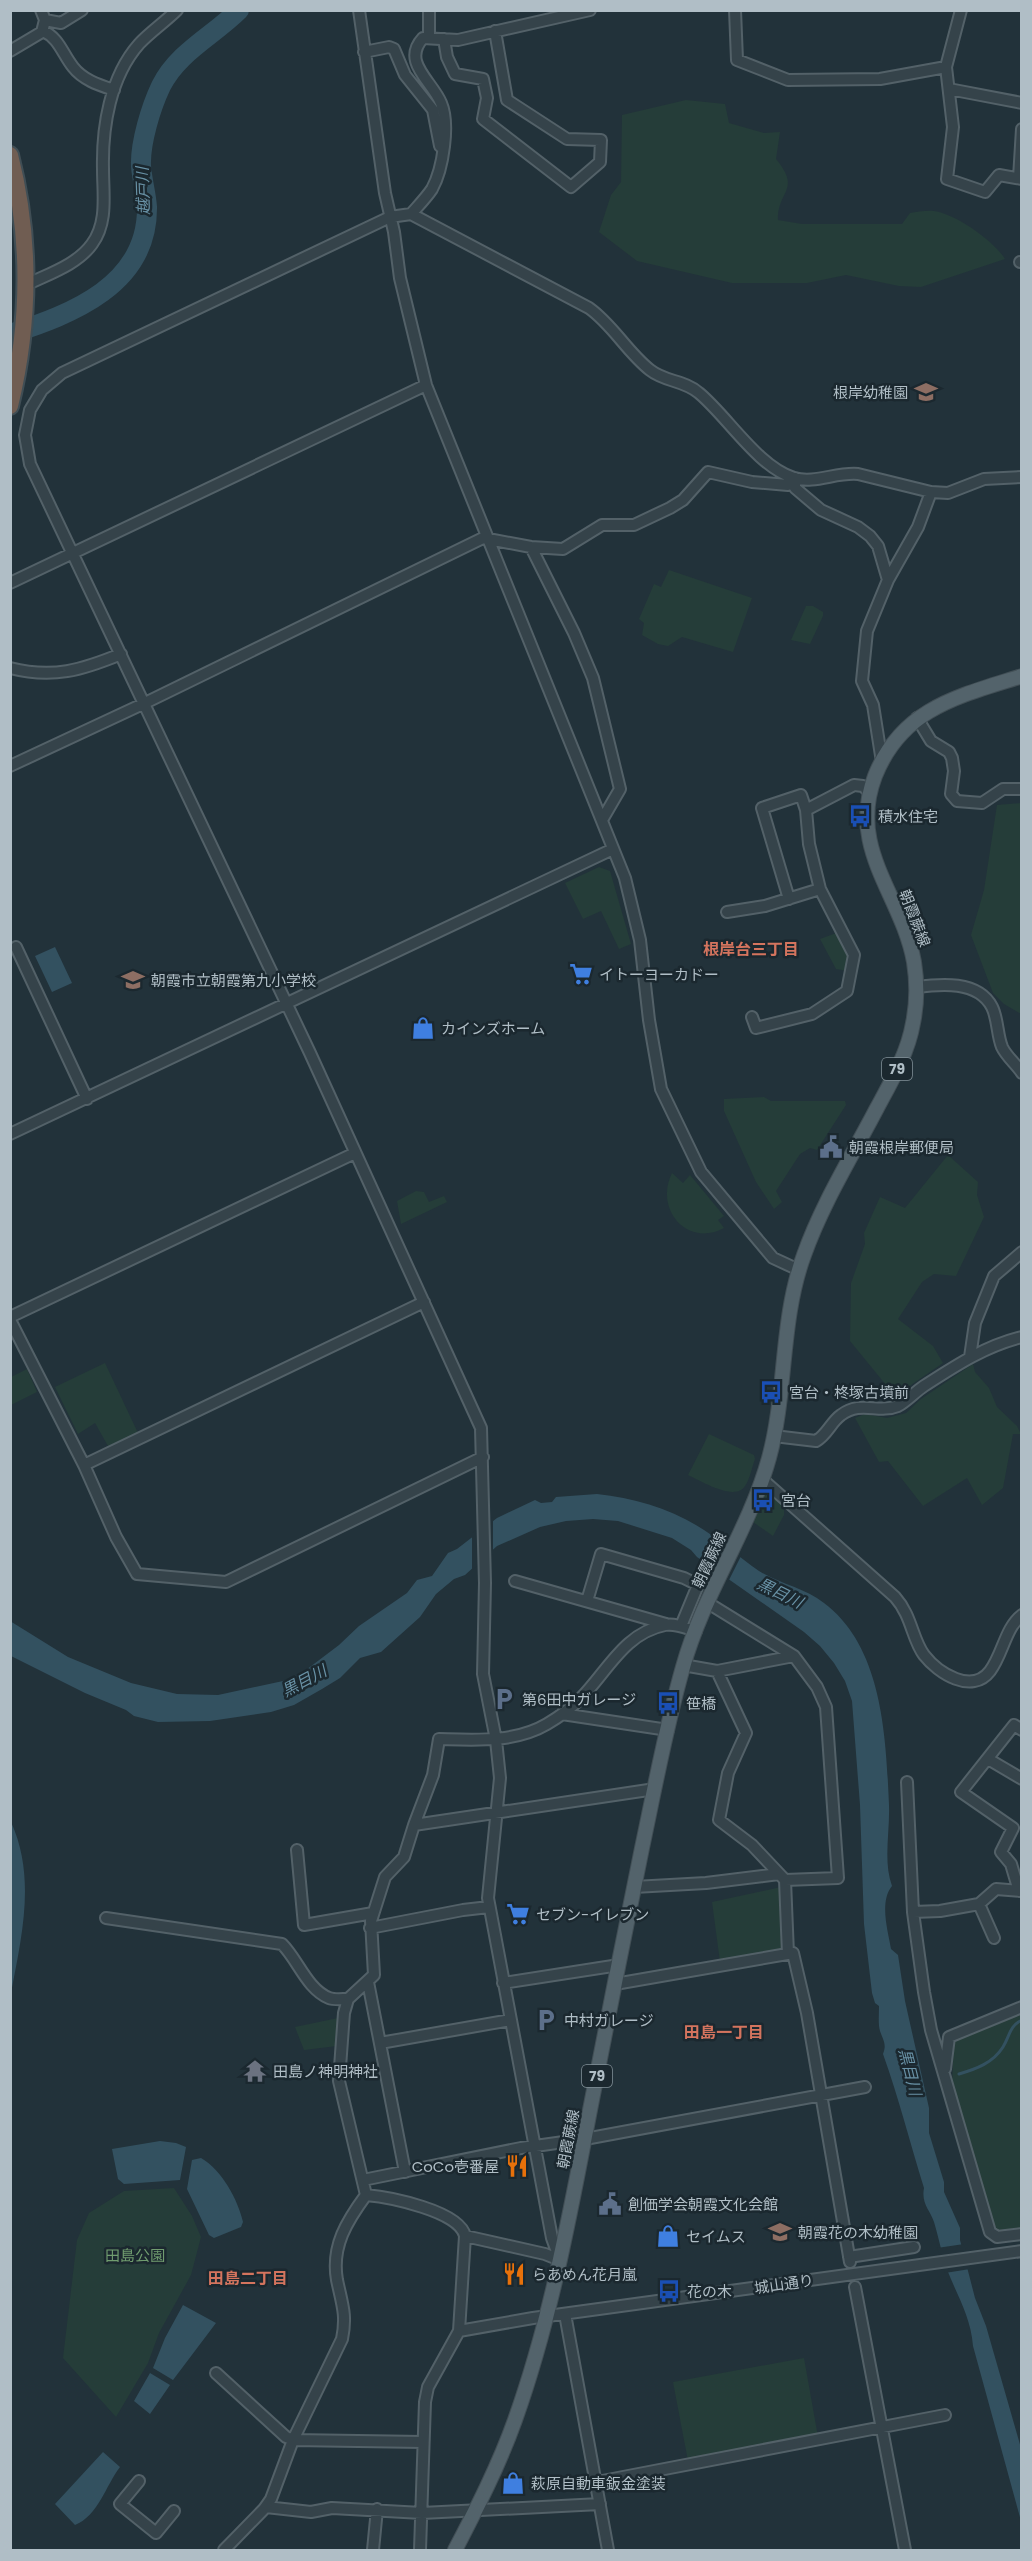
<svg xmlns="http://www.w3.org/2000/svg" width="1032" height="2561" font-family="Poppins,'Noto Sans JP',sans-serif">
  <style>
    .green { fill: #253d39 }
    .water { fill: #335160 }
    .pier { fill: #22323a }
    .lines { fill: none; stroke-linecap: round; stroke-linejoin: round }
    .stream { stroke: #335160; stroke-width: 3 }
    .river { stroke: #335160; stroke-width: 20 }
    .minor-casing { stroke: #536168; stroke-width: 14 }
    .major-casing { stroke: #424f56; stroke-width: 16 }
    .highway-casing { stroke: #404e55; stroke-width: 20 }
    .minor { stroke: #35434a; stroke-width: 10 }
    .major { stroke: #53636b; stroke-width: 14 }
    .highway { stroke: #705d52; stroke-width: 16 }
    .labels { text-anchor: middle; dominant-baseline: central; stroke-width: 5; stroke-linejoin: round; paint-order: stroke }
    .shield { fill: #1b282f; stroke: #839199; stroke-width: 1.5 }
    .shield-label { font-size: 14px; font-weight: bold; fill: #b0bec6 }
    .poi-label { font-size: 15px; fill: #b0bec6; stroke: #1b282f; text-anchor: start }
    .street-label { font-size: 15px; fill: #b0bec6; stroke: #1b282f }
    .park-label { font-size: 15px; fill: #709c6f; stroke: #1b282f }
    .water-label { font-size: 16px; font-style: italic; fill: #6992a6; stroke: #1b282f }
    .neighbourhood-label { font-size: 16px; font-weight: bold; fill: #d4745e; stroke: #1b282f }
  </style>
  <rect width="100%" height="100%" fill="#22323a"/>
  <path class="green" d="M 686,100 L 725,104 L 729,123 L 764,133 L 780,132 L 776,159 C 802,190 777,191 778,220 L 802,224 L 902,224 L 910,213 C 917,212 927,210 934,211 C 956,214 994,241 1005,259 L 921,287 L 899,286 L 846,275 L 807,283 L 732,283 L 637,261 L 599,232 L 611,195 L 621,182 L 622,115 Z
    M 669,570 L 752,598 L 733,652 L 682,637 L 668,646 L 658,644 L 642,635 L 644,623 L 639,619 L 654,584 L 661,587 Z
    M 806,606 L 813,606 L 823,612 L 823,616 L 810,644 L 791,640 Z
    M 1021,803 L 1022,803 L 1021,1014 L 1004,1004 L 993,993 L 971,935 L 984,890 L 997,805 Z
    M 599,867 L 610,871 L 631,944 L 619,949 L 601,911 L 583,919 L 565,883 Z
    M 839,932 L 853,958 L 848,971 L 836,969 L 820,939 Z
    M 764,1097 L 771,1101 L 845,1101 L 846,1105 L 817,1150 L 810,1148 L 800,1154 L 776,1191 L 782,1202 L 774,1209 L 756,1182 L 724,1111 L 724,1099 Z
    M 948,1155 L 978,1182 L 977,1195 L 984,1217 L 956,1276 L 934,1274 L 922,1282 L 898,1319 L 933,1346 L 943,1363 L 895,1396 L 850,1341 L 851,1283 L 865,1244 L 864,1233 L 880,1197 L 905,1208 Z
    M 672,1173 L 683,1183 L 690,1175 L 724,1216 L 718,1220 L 724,1228 C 687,1248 654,1209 672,1173 Z
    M 416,1191 L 424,1192 L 429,1202 L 444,1196 L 447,1202 L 401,1224 L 397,1201 Z
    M 105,1363 L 138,1433 L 108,1446 L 95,1423 L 78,1434 L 55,1387 Z
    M 973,1364 L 975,1372 L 989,1388 L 997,1407 L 1017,1426 L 1021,1434 L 1013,1434 L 1003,1488 L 982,1505 L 967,1478 L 923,1506 L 888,1461 L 879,1462 L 855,1418 L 865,1414 L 887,1418 L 906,1413 L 921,1399 Z
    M 27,1369 L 37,1392 L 11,1405 L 11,1377 Z
    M 709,1434 L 754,1455 L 755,1459 C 752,1467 750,1479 745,1486 C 735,1502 701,1481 688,1475 Z
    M 768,1488 L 784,1501 L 784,1515 L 773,1536 L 753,1522 Z
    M 781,1887 L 782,1950 L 720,1962 L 712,1902 Z
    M 1021,2011 L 1021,2232 L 998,2235 L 991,2230 L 952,2086 L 954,2040 Z
    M 338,2018 L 337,2046 L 304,2050 L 295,2027 Z
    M 174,2188 L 192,2216 L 201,2237 L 191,2275 L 159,2333 L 148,2363 L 116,2417 L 63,2358 L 77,2240 L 89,2213 L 124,2191 Z
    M 804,2358 L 818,2437 L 688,2461 L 673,2382 Z"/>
  <path class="water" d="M 55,947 L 72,983 L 52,992 L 35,956 Z
    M 597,1494 C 635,1498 672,1509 704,1530 C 723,1542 740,1558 759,1571 C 780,1584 805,1588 824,1603 C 883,1647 886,1738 889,1805 C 890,1832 883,1861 892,1886 C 879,1902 888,1931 891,1949 L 898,1955 L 905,2001 L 929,2108 L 929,2133 L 944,2182 L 944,2192 L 960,2228 L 960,2240 L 975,2298 L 986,2326 L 1021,2448 L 1021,2521 L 973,2346 C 971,2318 958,2297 948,2272 C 942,2255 939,2239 934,2222 C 930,2210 921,2204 924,2188 C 910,2143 899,2099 883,2054 C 887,2044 883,2040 880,2031 C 878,2024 879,2014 879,2006 L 875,2003 L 872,1993 L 864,1924 L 860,1805 L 852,1701 L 845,1681 L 834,1663 L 820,1646 L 804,1632 L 697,1557 L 691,1550 L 672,1538 L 618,1521 L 593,1519 L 566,1521 L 540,1527 L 497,1546 L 465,1575 L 454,1579 L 436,1594 L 420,1617 L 381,1652 L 360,1658 L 340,1678 L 322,1689 L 294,1705 L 271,1712 L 210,1721 L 158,1722 L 134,1716 L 126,1710 L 85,1693 L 11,1656 L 10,1621 L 68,1657 L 131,1683 L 177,1694 L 218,1695 L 283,1681 L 302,1673 L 339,1645 L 359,1626 L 407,1593 L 417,1580 L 432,1576 L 448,1553 L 457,1549 L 497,1518 L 535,1500 L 541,1503 L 552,1502 L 556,1497 Z
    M 11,1822 C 36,1877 22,1935 11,1993 Z
    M 160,2141 L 176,2143 L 186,2147 L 180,2180 L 124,2184 L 118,2179 L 112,2149 Z
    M 201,2158 C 222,2170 238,2200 243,2222 L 241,2227 L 214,2238 L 209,2235 L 187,2189 L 192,2160 Z
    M 183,2305 L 216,2323 L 173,2380 L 153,2368 L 165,2338 Z
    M 150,2373 L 170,2385 L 150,2414 L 134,2401 Z
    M 103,2452 L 120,2467 C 106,2485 98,2516 75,2525 L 55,2504 Z"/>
  <path class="pier" d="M 493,1517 L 493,1554 L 472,1570 L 472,1533 Z
    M 723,1540 L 742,1554 L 728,1582 L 710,1569 Z
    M 964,2244 L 970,2269 L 945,2273 L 937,2248 Z"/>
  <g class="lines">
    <path class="stream" d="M 959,2074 C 976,2069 993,2063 1003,2047 C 1010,2036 1009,2026 1022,2020"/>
    <path class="river" d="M 10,334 C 72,314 148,285 147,207 C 146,193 142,180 141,166 C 140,143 151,107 161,86 C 178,52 213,36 239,10"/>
    <g class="minor-casing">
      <path id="minor" d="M 359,10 L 385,193 L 394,232 L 400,278 L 426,385 L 625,878 L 640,940 L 649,1020 L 661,1089 L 701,1172 L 773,1258 L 799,1270
        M 735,10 L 737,60 L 788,80 L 880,79 L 946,67
        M 961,10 L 946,67 L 953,127 L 947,179 L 985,192 L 999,175 L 1022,179
        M 45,20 L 61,23 L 82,10
        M 43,31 C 59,38 62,53 73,67 C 83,80 99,85 114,90
        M 429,37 L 429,10
        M 444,39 L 447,57 L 455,74 L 483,79 L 487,98 L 483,119 L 571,187 L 600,162 L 601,140 L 567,139 L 507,100 L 495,31
        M 10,51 L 42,32 L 45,20 L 41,10
        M 364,52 L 389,47 L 394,49 L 405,75 L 433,110 L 440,146
        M 949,89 L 1022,103
        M 1019,178 L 1022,129
        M 411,214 L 589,308 C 613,325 627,352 650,370 C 665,382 684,380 699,393 C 727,416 758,467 794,478 C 815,484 836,472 858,474 L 931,492 L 948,493 L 984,479 L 1022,477
        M 1020,262 L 1022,262
        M 26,285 C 48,274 77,265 92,244 C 108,222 103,195 103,169 C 102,127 110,77 139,44 C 150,32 165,22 177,10
        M 531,547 L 574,633 L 593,678 L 620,789 L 602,820
        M 10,583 L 426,385
        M 10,668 C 53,679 82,670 121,654
        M 917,718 L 931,741 L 949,752 L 952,758 L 954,771 L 951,794 L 957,801 L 982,803 L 1003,789 L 1022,789
        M 882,762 L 873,705 L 862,681 L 867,631 L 888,580 L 918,527 L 931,492
        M 10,766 L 145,703 L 483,538 L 531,547 L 563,549 L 602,525 L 634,525 L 670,508 L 683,500 L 708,472 L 752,482 L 788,485 L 795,478 L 795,488 L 821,510 L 858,527 L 870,536 L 878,546 L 888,580
        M 789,899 L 762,808 L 801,795 L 806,810
        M 727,912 L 765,906 L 820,889
        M 16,947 L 87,1099
        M 916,987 C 940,984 978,980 992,1007 C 998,1019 997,1035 1002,1047 C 1006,1056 1016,1064 1022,1073
        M 752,1017 L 756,1028 L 812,1014 L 847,991 L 854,955 L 820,889 L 809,844 L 806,810 L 854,785 L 863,786 L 870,793
        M 10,1134 L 613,849
        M 10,1317 L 355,1153
        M 10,1320 L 84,1465 L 116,1537 L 137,1574 L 226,1582 L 483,1457
        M 970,1357 L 975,1323 L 994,1276 L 1022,1252
        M 774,1436 L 816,1441 C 827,1435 831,1422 841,1415 C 861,1400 878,1414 898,1406 C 907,1401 915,1392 924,1386 C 955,1366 985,1346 1022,1337
        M 84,1465 L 424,1302
        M 762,1479 L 895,1597 C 912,1616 912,1639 924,1655 C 938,1673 972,1695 990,1671 C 1003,1654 1005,1628 1022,1615
        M 515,1581 L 666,1624
        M 587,1601 L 601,1554 L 684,1578 L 698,1585 L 681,1626
        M 708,1603 L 794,1656 L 817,1687 L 826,1707 L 838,1878 L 785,1880
        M 683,1665 L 717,1671 L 794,1656
        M 717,1671 L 746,1733 L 728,1773 L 719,1820 L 752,1845 L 785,1880 L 788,1954
        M 562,1714 L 668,1730
        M 988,1759 L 1022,1779
        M 907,1782 L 913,1912 L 924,1992 L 931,2030 L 990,2232 L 997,2237 L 1022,2234
        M 414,1825 L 433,1775 L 439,1739 C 475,1740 515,1743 547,1724 C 559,1717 571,1708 580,1699 C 607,1672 624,1633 665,1625 C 675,1623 686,1628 696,1631
        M 297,1850 L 304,1925 L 373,1913
        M 634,1887 L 706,1883 L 779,1874
        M 1019,1891 L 1011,1864 L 1001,1852 L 1013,1828 L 961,1792 L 1014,1725 L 1022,1730
        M 979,1904 L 994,1938
        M 913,1912 L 940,1911 L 979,1904 L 996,1889 L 1022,1891
        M 106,1918 L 282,1944 C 298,1960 307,1989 329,1998 C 334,2000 342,1999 348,1999
        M 370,1928 L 463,1910 L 489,1907
        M 368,1982 L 405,2172
        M 503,1983 L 619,1965
        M 615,1984 L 793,1953 L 807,2013 L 850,2262
        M 380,2043 L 511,2020
        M 945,2069 L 949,2037 L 1022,2007
        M 363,2180 L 521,2148 L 585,2139 L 865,2087
        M 366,2195 C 389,2197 460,2211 465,2236 L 459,2331 L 428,2387 L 425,2402 L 420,2550
        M 465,2236 L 545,2254 L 560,2260
        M 849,2257 L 914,2247
        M 560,2260 L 552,2238 L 488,1898 L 500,1778 L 496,1740 L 483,1674 L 485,1583 L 481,1428 L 310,1053 L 30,464 L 25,435 L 30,410 L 42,390 L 62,373 L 390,217 L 411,214 C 418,206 426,198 432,189 C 443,169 450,124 441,103 C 432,81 401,62 423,38 L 458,40 L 590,10
        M 855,2287 L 905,2550
        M 565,2314 L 608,2550
        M 459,2331 L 533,2318 L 1022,2251
        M 216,2373 L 286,2437 L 293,2440 L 423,2442
        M 139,2481 L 120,2504 L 156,2533 L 174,2511
        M 597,2482 L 945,2415
        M 266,2507 L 311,2512 L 332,2508 L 422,2513 L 600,2504
        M 224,2550 L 264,2509 L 271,2499 L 293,2440 L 342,2339 C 347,2315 342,2304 337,2280 C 331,2246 347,2221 366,2195 L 339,2081 L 344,2013 L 348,1999 L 374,1975 L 371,1921 L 385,1877 L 404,1857 L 414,1825 L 655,1789
        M 373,2550 L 377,2509"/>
    </g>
    <g class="major-casing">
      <path id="major" d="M 455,2550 C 477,2508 499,2465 515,2420 C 551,2319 570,2214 590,2110 C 607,2023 624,1935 642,1848 C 655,1787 666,1726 683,1667 C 703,1594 749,1531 769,1458 C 787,1392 780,1320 804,1255 C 822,1204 852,1156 877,1108 C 891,1082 908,1053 913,1023 C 917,1004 917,981 914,962 C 902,895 847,849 875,776 C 902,708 959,696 1022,676"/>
    </g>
    <g class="highway-casing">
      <path id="highway" d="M 10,155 C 31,238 30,323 10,406"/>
    </g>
    <use href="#minor" class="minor"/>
    <use href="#major" class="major"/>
    <use href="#highway" class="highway"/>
  </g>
  <defs>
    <g id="school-bare" transform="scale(1.8)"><path d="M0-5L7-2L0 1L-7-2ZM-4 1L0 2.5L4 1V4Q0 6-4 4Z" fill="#8d6e63" stroke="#1b282f" stroke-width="2.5" paint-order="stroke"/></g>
    <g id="bus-bare" transform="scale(1.8)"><path d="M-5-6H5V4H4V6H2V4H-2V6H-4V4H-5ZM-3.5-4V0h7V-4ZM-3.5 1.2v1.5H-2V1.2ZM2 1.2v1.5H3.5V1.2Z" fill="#1a4fb4" stroke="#1b282f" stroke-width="2.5" paint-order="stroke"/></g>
    <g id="supermarket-bare" transform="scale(1.8)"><path d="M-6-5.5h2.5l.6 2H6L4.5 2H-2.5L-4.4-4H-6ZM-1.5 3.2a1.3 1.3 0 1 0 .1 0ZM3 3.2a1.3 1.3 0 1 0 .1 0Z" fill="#3f7fe0" stroke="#1b282f" stroke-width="2.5" paint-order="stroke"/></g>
    <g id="shop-bare" transform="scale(1.8)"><path d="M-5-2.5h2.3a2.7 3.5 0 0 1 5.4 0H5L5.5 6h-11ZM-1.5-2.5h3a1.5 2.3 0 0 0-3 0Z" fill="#3f7fe0" stroke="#1b282f" stroke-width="2.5" paint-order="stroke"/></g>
    <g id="civic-bare" transform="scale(1.8)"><path d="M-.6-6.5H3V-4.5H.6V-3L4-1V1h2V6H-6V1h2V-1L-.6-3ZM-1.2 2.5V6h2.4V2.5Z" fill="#5c6f8a" stroke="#1b282f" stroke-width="2.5" paint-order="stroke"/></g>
    <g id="parking-bare" transform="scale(1.8)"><path d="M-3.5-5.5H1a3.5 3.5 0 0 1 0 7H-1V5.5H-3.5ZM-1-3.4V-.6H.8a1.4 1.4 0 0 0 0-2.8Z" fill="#5c6f8a" stroke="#1b282f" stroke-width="2.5" paint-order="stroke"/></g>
    <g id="temple-bare" transform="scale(1.8)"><path d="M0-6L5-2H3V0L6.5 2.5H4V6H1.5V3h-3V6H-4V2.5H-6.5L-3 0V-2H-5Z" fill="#6b7280" stroke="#1b282f" stroke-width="2.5" paint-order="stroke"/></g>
    <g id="restaurant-bare" transform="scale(1.8)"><path d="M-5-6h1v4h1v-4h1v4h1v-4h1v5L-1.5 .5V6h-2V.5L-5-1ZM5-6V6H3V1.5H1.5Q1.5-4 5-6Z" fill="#e8710a" stroke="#1b282f" stroke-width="2.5" paint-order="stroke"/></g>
  </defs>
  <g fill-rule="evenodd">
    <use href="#school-bare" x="926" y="392"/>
    <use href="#bus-bare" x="860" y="816"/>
    <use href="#supermarket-bare" x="581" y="974"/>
    <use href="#school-bare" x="133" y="980"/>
    <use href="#shop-bare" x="423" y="1028"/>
    <use href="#civic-bare" x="831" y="1147"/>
    <use href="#bus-bare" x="771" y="1392"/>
    <use href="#bus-bare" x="763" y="1500"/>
    <use href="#parking-bare" x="504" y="1699"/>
    <use href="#bus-bare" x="668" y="1703"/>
    <use href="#supermarket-bare" x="518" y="1914"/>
    <use href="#parking-bare" x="546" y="2020"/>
    <use href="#temple-bare" x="255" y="2071"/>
    <use href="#restaurant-bare" x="517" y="2166"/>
    <use href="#civic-bare" x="610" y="2204"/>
    <use href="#school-bare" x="780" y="2232"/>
    <use href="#shop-bare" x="668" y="2236"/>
    <use href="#restaurant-bare" x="514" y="2274"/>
    <use href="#bus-bare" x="669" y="2291"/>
    <use href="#shop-bare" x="513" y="2483"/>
  </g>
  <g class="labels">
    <g class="shield">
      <rect x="882" y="1058" width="30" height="22" rx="4.5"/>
      <rect x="582" y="2065" width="30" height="22" rx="4.5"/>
    </g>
    <g class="shield-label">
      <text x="897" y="1069">79</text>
      <text x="597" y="2076">79</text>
    </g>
    <g class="poi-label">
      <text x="908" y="392" text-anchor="end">根岸幼稚園</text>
      <text x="878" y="816">積水住宅</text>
      <text x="599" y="974">イトーヨーカドー</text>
      <text x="151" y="980">朝霞市立朝霞第九小学校</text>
      <text x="441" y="1028">カインズホーム</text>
      <text x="849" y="1147">朝霞根岸郵便局</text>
      <text x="789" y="1392">宮台・柊塚古墳前</text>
      <text x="781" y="1500">宮台</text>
      <text x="522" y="1699">第6田中ガレージ</text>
      <text x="686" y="1703">笹橋</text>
      <text x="536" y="1914">セブン-イレブン</text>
      <text x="564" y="2020">中村ガレージ</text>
      <text x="273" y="2071">田島ノ神明神社</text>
      <text x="499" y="2166" text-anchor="end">CoCo壱番屋</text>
      <text x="628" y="2204">創価学会朝霞文化会館</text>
      <text x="798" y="2232">朝霞花の木幼稚園</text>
      <text x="686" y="2236">セイムス</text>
      <text x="532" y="2274">らあめん花月嵐</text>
      <text x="687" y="2291">花の木</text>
      <text x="531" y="2483">萩原自動車鈑金塗装</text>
    </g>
    <g class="street-label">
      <text transform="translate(915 918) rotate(69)">朝霞蕨線</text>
      <text transform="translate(709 1560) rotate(-65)">朝霞蕨線</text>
      <text transform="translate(568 2139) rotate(-79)">朝霞蕨線</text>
      <text transform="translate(784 2284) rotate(-8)">城山通り</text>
    </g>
    <g class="park-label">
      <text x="135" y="2255">田島公園</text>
    </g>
    <g class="water-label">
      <text transform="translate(143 191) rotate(-92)">越戸川</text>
      <text transform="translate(780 1593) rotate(26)">黒目川</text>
      <text transform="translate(304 1681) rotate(-28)">黒目川</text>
      <text transform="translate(910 2072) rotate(76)">黒目川</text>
    </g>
    <g class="neighbourhood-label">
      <text x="751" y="949">根岸台三丁目</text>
      <text x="724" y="2032">田島一丁目</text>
      <text x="248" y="2278">田島二丁目</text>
    </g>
  </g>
  <rect width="1032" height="2561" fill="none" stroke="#b0bec6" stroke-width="24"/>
</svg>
